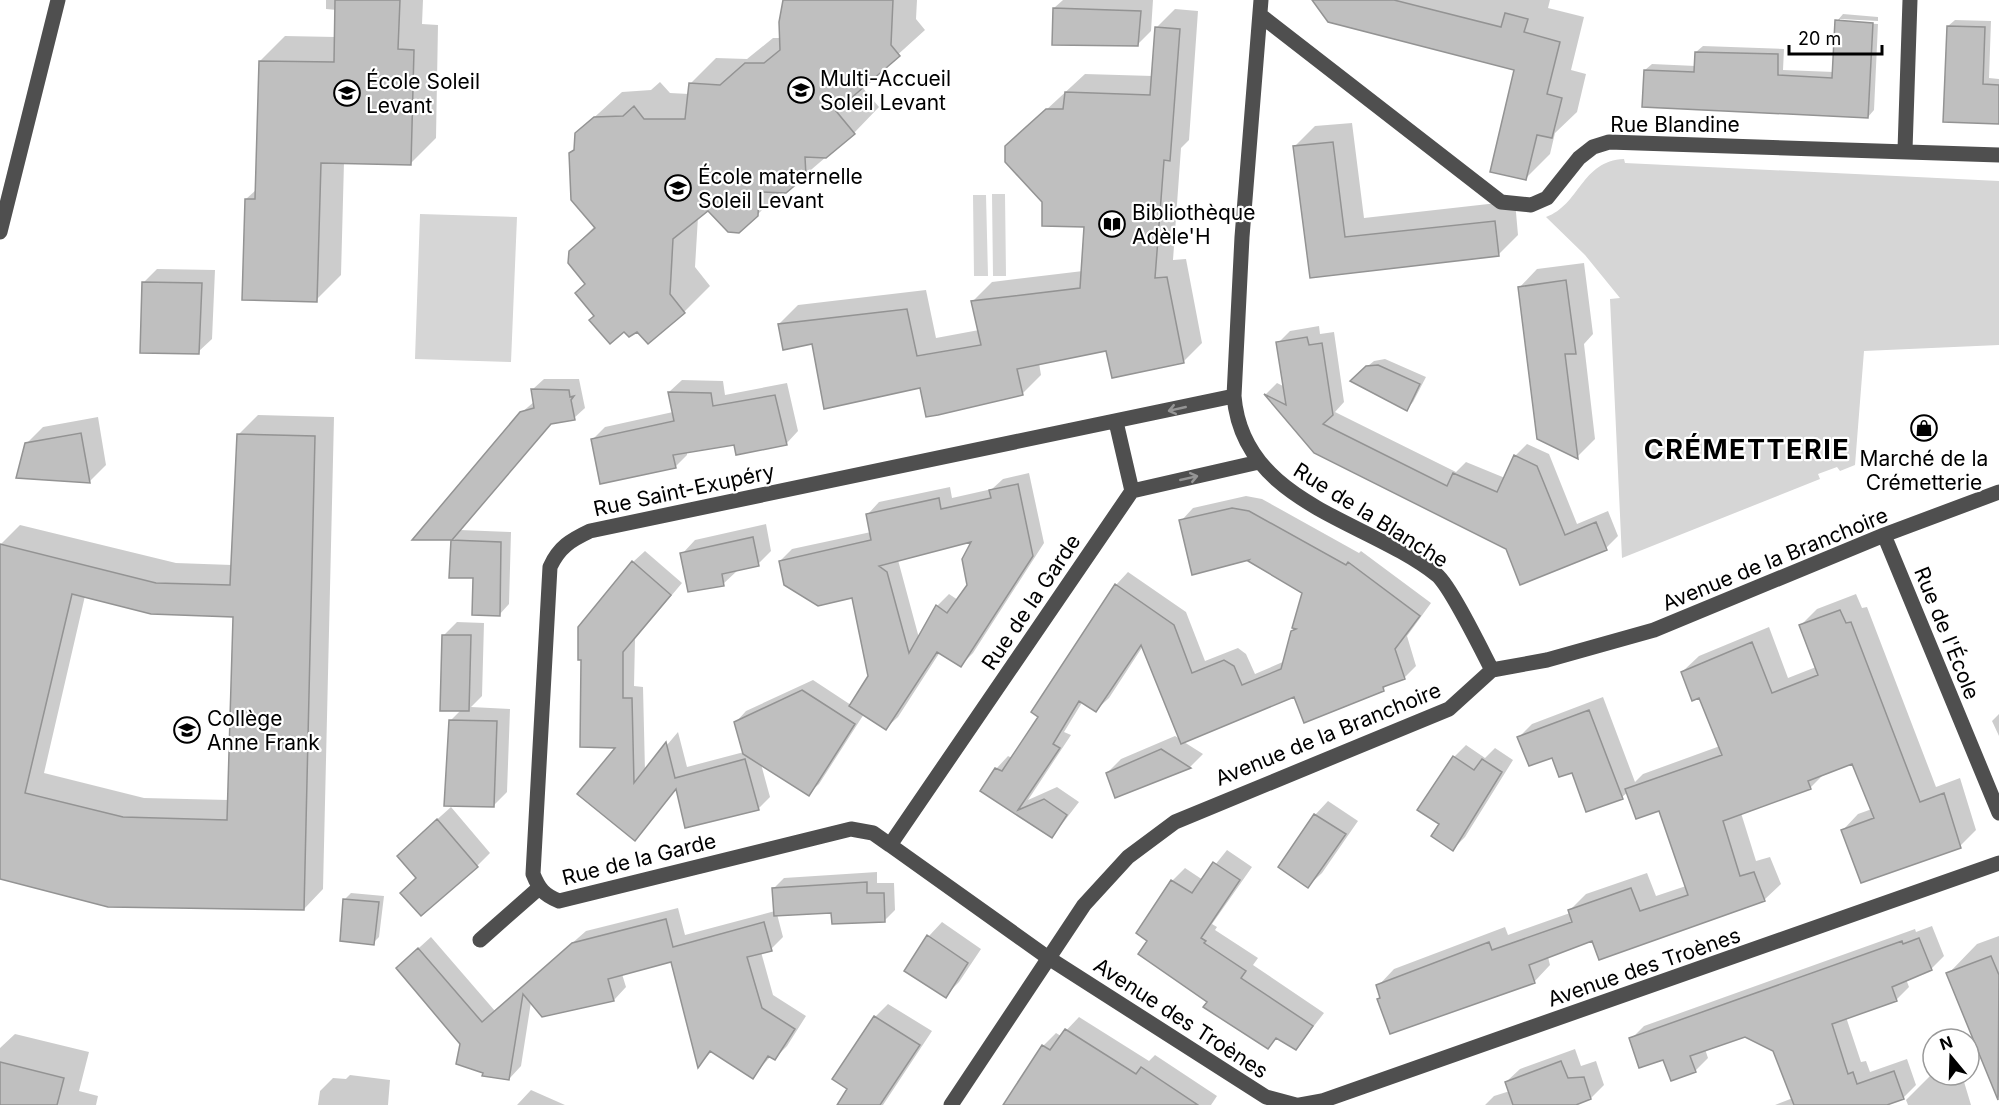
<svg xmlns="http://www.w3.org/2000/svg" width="1999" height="1105" font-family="Inter,sans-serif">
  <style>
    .green { fill: #d6d6d6 }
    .shadow { fill: #0003; fill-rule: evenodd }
    .building { fill: #bfbfbf; stroke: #939393; stroke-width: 1.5; fill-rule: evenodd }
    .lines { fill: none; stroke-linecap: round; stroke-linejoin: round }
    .minor { stroke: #4f4f4f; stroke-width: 15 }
    .oneway { stroke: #959595 }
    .labels { text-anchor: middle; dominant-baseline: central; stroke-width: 4.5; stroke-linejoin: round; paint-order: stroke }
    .poi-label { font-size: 21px; fill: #000; stroke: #fff; text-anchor: start }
    .street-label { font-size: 21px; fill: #000; stroke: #fff }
    .district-label { font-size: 27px; font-weight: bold; letter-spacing: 1.5px; fill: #000; stroke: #fff }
  </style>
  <rect width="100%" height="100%" fill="#fff"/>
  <path class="green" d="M 1624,159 L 1625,163 L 1999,181 L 1999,345 L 1864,351 L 1855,465 L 1840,471 L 1837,467 L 1818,474 L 1820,479 L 1622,558 L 1610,299 L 1620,298 L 1585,255 L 1546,217 C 1580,205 1581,161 1624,159 Z
    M 1005,194 L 1006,276 L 993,276 L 992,194 Z
    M 973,195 L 986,195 L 988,276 L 974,276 Z
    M 420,214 L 517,217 L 511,362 L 415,359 Z"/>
  <path class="shadow" d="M 326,0 L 423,0 L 422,24 L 438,25 L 436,138 L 411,163 L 344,162 L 341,275 L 316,300 L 246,199 L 257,189 L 260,61 L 285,36 L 336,37 L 337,10 L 326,9 Z
    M 784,0 L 917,0 L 916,19 L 925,30 L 862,87 L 879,107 L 854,133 L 805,175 L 780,192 L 757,215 L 708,209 L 698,217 L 695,267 L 710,286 L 684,312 L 637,331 L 624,330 L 596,315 L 587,283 L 570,251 L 595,226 L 575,150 L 576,134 L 622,92 L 651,90 L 660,82 L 670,93 L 689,94 L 690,84 L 716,58 L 747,59 L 773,38 L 781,38 Z
    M 1063,0 L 1153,0 L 1151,31 L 1137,45 L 1054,8 Z
    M 1314,0 L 1550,0 L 1548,8 L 1584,17 L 1571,70 L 1586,74 L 1577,112 L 1555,133 L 1550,154 L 1526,178 L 1515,69 Z
    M 1175,9 L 1198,11 L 1189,140 L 1181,148 L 1173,260 L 1186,259 L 1202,343 L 1183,362 L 1108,349 L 1039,363 L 1041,375 L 1022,394 L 921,387 L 813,342 L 779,324 L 798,305 L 926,290 L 936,338 L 979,330 L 973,301 L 992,282 L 1083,271 L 1085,225 L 1044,202 L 1007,146 L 1085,74 L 1153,76 L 1156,28 Z
    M 1843,14 L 1878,17 L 1878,21 L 1840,19 L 1840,22 L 1878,24 L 1874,110 L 1868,117 L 1645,70 L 1652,64 L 1696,66 L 1696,52 L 1703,46 L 1784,49 L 1783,70 L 1834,72 L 1837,21 Z
    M 1955,20 L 1991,21 L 1989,78 L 1999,79 L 1999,123 L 1948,26 Z
    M 1352,123 L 1364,218 L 1515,201 L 1518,235 L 1498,255 L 1311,276 L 1295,146 L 1315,126 Z
    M 1584,263 L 1593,334 L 1584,344 L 1595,439 L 1577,457 L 1519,288 L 1537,269 Z
    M 157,269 L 215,270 L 212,339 L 198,352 L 143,283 Z
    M 1319,326 L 1320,334 L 1334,332 L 1344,402 L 1335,412 L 1456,472 L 1466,462 L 1505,478 L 1515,456 L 1527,444 L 1549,454 L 1577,524 L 1608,511 L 1618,536 L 1606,548 L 1507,548 L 1315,451 L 1266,394 L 1277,383 L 1285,387 L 1278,343 L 1290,331 Z
    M 1385,359 L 1426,377 L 1413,402 L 1407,409 L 1358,374 L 1374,361 Z
    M 544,379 L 579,379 L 585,408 L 574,418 L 552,422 L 460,530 L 511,532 L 509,604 L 499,615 L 453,541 L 455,539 L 416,538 L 521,413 L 535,401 L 533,389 Z
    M 682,380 L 723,381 L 725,395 L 787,383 L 798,431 L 786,444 L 736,443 L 687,451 L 687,455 L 675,467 L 592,440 L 605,427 L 673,412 L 669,392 Z
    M 258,415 L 334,417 L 323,889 L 304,909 L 0,878 L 0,545 L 20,525 L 176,563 L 232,565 L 238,435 ZM 85,596 L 235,615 L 229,800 L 144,798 L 44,773 Z
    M 98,417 L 106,465 L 89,482 L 26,444 L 43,427 Z
    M 1029,473 L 1044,543 L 973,653 L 961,665 L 940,652 L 898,717 L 886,728 L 864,714 L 819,784 L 808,794 L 761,764 L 770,797 L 758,809 L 677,788 L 635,839 L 618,746 L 581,746 L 633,562 L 645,551 L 682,583 L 635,639 L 634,686 L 643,687 L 645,771 L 678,732 L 687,767 L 744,752 L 736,722 L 746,711 L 813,680 L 851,705 L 870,676 L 853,597 L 780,561 L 792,549 L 871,532 L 868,514 L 879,502 L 950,487 L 952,498 L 992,489 L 1003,479 ZM 974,540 L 969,586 L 958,600 L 949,594 L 937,606 L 919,638 L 898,560 Z
    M 1246,496 L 1262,499 L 1359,553 L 1361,551 L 1431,603 L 1407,636 L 1416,666 L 1404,678 L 1389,683 L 1383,689 L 1294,695 L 1184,742 L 1203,754 L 1190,767 L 1116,796 L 1107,773 L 1121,759 L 1175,736 L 1180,739 L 1143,646 L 1109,698 L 1096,710 L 1083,701 L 1064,732 L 1071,735 L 1028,800 L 1057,787 L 1079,802 L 1052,837 L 982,790 L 996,769 L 1008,756 L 1012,758 L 1040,717 L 1116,585 L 1128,572 L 1186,612 L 1205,661 L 1238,648 L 1246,654 L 1255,674 L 1285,661 L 1293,631 L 1297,627 L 1303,592 L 1253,557 L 1181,521 L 1193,508 Z
    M 766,524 L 771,551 L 758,564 L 737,571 L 723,584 L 682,554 L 695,540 Z
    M 1856,594 L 1862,608 L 1867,607 L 1936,787 L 1960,778 L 1976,830 L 1960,846 L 1842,831 L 1858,814 L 1872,809 L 1853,762 L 1826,772 L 1810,788 L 1741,813 L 1756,861 L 1770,857 L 1781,884 L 1764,900 L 1593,939 L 1548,957 L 1550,965 L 1534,982 L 1381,997 L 1378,986 L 1394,969 L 1505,927 L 1508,935 L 1570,913 L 1570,910 L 1586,894 L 1647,873 L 1656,896 L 1686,886 L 1660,809 L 1628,792 L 1622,797 L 1587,810 L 1572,771 L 1553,756 L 1519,737 L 1532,724 L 1603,697 L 1635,782 L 1643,774 L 1720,746 L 1700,696 L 1682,672 L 1699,656 L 1769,627 L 1788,678 L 1816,667 L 1801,625 L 1817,609 Z
    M 457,622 L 484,623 L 482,696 L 471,707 L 510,709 L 507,792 L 494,805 L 450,721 L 461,710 L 443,636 Z
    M 1999,714 L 1999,736 L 1992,721 Z
    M 1466,745 L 1485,758 L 1495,748 L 1513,760 L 1465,837 L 1453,849 L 1441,823 L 1454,757 Z
    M 1328,801 L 1358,821 L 1322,873 L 1308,886 L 1280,867 L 1315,815 Z
    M 451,807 L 490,853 L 477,866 L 418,877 L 412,842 Z
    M 1227,850 L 1252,867 L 1212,924 L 1217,927 L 1215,930 L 1258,958 L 1253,965 L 1324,1013 L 1296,1049 L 1278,1037 L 1268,1047 L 1209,1002 L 1149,941 L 1172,881 L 1185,868 L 1203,880 Z
    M 877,872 L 877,883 L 894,883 L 895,910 L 884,921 L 833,911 L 777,914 L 783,937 L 771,949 L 761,952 L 773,995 L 806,1016 L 787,1046 L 775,1058 L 771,1056 L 752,1077 L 712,1051 L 699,1065 L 672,960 L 622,974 L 626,987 L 614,1000 L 531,1002 L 521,1066 L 509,1079 L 484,1072 L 462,1043 L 410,956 L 431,937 L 495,1011 L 586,931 L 678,908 L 685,935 L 775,911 L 773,889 L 784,878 Z
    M 351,893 L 384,896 L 379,937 L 373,943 L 345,899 Z
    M 942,922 L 981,949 L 959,982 L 945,996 L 906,970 L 929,936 Z
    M 1932,926 L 1944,956 L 1931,969 L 1906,979 L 1909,987 L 1896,1000 L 1846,1017 L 1861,1062 L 1866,1061 L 1870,1072 L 1907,1059 L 1916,1085 L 1903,1098 L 1883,1105 L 1775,1105 L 1793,1098 L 1774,1049 L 1745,1035 L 1705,1049 L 1708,1058 L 1695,1071 L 1664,1058 L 1631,1039 L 1644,1026 L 1915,929 L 1916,932 Z
    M 1999,936 L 1999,1098 L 1948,974 L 1977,944 Z
    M 888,1004 L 932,1031 L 883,1105 L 838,1105 L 849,1089 L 875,1017 Z
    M 1079,1017 L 1149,1061 L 1155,1055 L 1217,1096 L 1211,1105 L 1004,1105 L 1043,1046 L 1056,1033 L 1061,1036 Z
    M 15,1034 L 89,1052 L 79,1091 L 98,1096 L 96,1105 L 0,1105 L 0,1048 Z
    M 1575,1049 L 1581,1066 L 1596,1061 L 1604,1085 L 1591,1098 L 1570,1105 L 1485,1105 L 1494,1096 L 1510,1091 L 1506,1082 L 1520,1069 Z
    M 1933,1073 L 1962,1075 L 1971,1105 L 1908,1105 L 1906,1100 Z
    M 350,1075 L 390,1080 L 388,1105 L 318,1105 L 320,1091 L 333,1078 L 346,1079 Z
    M 531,1090 L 565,1105 L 517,1105 Z"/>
  <path class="building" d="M 335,0 L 400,0 L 398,49 L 414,50 L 411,165 L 321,163 L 317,302 L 242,300 L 245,199 L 255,199 L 259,61 L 334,62 Z
    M 783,0 L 893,0 L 891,45 L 900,56 L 836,111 L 855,134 L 826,158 L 805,157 L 806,176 L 786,193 L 759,192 L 758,216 L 739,233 L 728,232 L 708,211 L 673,239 L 670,294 L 685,313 L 648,344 L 637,332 L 629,337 L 624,332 L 610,344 L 589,320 L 594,316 L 575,293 L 585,284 L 568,263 L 569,251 L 595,228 L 571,200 L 569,153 L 574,150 L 575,133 L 594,117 L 623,116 L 634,106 L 644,119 L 685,119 L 689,83 L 720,85 L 745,63 L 764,63 L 780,50 L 779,22 Z
    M 1312,0 L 1394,0 L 1501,27 L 1505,13 L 1528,19 L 1524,32 L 1560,42 L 1547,94 L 1562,98 L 1552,138 L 1537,135 L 1526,180 L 1490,172 L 1514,70 L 1328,22 Z
    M 1053,8 L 1141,11 L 1138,46 L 1052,45 Z
    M 1835,20 L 1873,23 L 1868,118 L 1642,107 L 1644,70 L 1694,72 L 1695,52 L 1778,54 L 1778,75 L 1832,78 Z
    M 1947,26 L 1985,27 L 1983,84 L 1999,85 L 1999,124 L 1943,122 Z
    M 1155,27 L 1180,29 L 1170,161 L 1164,160 L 1155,278 L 1167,277 L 1184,363 L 1112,378 L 1106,351 L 1017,369 L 1023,395 L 938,415 L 926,417 L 920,388 L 824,409 L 812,344 L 783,350 L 778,324 L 907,309 L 917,356 L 981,345 L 971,301 L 1080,288 L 1084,227 L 1042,226 L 1042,202 L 1005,162 L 1005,146 L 1046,109 L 1063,109 L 1065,92 L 1150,95 Z
    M 1333,142 L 1345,237 L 1495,221 L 1499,256 L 1310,278 L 1293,146 Z
    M 1566,280 L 1576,354 L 1565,354 L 1578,459 L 1537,439 L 1518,287 Z
    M 142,282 L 202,283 L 199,354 L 140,353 Z
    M 1307,337 L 1309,345 L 1322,343 L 1333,415 L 1323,424 L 1447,486 L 1453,473 L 1497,492 L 1514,455 L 1537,466 L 1565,535 L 1596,522 L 1607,550 L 1520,585 L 1506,549 L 1314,453 L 1264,394 L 1286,405 L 1276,342 Z
    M 1378,365 L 1420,384 L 1407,411 L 1350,381 L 1366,366 Z
    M 531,389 L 569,390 L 570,397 L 574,396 L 571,400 L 575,420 L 551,424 L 452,540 L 412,540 L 520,412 L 534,408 Z
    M 668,392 L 711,393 L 713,406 L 775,395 L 787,445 L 736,455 L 734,445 L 673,455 L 676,468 L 600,484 L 591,439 L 674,421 Z
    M 81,433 L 90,483 L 16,478 L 25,443 Z
    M 237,434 L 315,436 L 304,910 L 108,907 L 0,879 L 0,544 L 156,583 L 230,585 ZM 72,594 L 151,614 L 233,617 L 227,820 L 123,817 L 25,793 Z
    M 1018,484 L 1033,556 L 961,667 L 937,652 L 886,730 L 849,706 L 868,676 L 852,598 L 818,606 L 784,585 L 779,561 L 871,540 L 866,514 L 939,498 L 941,509 L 991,498 L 989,490 ZM 971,542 L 962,559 L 967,585 L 947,613 L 936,605 L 909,653 L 887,572 L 879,566 Z
    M 1232,508 L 1249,511 L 1346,565 L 1348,562 L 1420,616 L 1395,649 L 1405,679 L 1383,687 L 1384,691 L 1304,723 L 1294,697 L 1181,744 L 1141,645 L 1096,712 L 1079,701 L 1053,744 L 1060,748 L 1018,810 L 1044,799 L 1067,815 L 1052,838 L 980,791 L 995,768 L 1002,771 L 1038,717 L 1031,712 L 1115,584 L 1174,625 L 1192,673 L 1224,660 L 1234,666 L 1242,685 L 1281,669 L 1291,631 L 1296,629 L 1292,628 L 1302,593 L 1248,561 L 1249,560 L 1192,575 L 1179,520 Z
    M 753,537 L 759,566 L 722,574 L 724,586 L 688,592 L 680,553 Z
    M 451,540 L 501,542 L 500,616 L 472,615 L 473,578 L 449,578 Z
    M 632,561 L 671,595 L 623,652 L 623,698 L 632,698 L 634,783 L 666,742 L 675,778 L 745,759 L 759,810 L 685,828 L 676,789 L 635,841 L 577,794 L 615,748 L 580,747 L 581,660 L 578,660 L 578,627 Z
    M 1840,610 L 1846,623 L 1851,622 L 1920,802 L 1944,793 L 1961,848 L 1861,883 L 1841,830 L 1874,818 L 1852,764 L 1808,781 L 1811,789 L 1723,821 L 1740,876 L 1754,872 L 1765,901 L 1599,960 L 1592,941 L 1529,965 L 1535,983 L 1390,1034 L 1377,999 L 1380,998 L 1376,985 L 1489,942 L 1492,950 L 1572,922 L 1568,910 L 1631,888 L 1640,911 L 1688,895 L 1659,811 L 1636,819 L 1625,789 L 1722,755 L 1699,698 L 1692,701 L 1681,672 L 1752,642 L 1772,693 L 1818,675 L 1799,625 Z
    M 442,635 L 471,635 L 469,711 L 440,711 Z
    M 802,690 L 855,724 L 809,796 L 743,754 L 734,722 Z
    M 1589,710 L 1623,799 L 1586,812 L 1572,773 L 1559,777 L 1552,758 L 1529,766 L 1517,737 Z
    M 449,720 L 497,721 L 494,807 L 444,806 Z
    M 1161,749 L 1191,768 L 1115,798 L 1106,773 Z
    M 1453,756 L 1474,770 L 1482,759 L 1502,772 L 1453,851 L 1431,836 L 1439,824 L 1417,810 Z
    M 1314,814 L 1346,834 L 1308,888 L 1278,867 Z
    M 437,819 L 478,867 L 421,916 L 400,893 L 416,878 L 397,856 Z
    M 1213,862 L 1240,880 L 1201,938 L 1206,941 L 1204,943 L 1246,971 L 1241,978 L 1313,1026 L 1296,1050 L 1276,1038 L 1268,1049 L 1203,1007 L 1207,1002 L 1138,954 L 1147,941 L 1136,933 L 1171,880 L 1192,893 Z
    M 867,882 L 867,893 L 884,893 L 885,922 L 832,924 L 831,913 L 774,916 L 772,888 Z
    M 343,899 L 379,902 L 374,945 L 340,941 Z
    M 666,919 L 673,947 L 764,922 L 772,951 L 747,957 L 762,1008 L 795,1029 L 775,1060 L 768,1056 L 753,1079 L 710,1051 L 698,1068 L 671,962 L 608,979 L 614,1001 L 542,1017 L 523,994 L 509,1080 L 482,1076 L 483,1073 L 456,1064 L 460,1044 L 396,968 L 418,948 L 482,1022 L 572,943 Z
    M 927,935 L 968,963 L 946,998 L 904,971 Z
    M 1919,938 L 1932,970 L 1892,987 L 1897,1001 L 1832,1024 L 1848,1074 L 1853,1072 L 1857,1084 L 1894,1071 L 1904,1099 L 1887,1105 L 1794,1105 L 1773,1051 L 1745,1037 L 1690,1056 L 1696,1072 L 1671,1081 L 1663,1060 L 1639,1068 L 1629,1038 L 1902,941 L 1903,944 Z
    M 1991,956 L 1999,975 L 1998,1100 L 1946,973 Z
    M 874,1016 L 920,1045 L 880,1105 L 837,1105 L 847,1089 L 832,1079 Z
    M 1065,1029 L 1136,1074 L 1141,1067 L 1198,1105 L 1003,1105 L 1042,1045 L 1050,1050 Z
    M 1561,1061 L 1568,1078 L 1584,1077 L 1591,1099 L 1576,1105 L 1513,1105 L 1505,1082 Z
    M 0,1062 L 64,1078 L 57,1105 L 0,1105 Z"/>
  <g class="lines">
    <path class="minor" d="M 1261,0 L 1242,237 L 1234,396 C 1243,504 1366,519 1437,575 C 1451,587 1482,651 1492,670
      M 1260,15 L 1501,202 L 1531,205 L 1547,198 L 1579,158 L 1593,147 L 1609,142 L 1999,155
      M 1905,150 L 1910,0
      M 0,232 L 58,0
      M 1234,396 L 590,531 C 571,540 559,547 550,567 L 533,874 C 539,889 544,895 559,901 L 851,829 L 873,833 L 890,845 L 1132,491 L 1259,462
      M 1116,422 L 1132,491
      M 1884,535 L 1999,813
      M 890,845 L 1047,957 L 1266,1097 L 1296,1105
      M 480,940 L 539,888
      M 951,1105 L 1084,905 L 1128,857 L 1175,822 L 1449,709 L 1492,670 L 1547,660 L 1654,630 L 1884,535 L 1999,492
      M 1300,1105 L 1322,1101 L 1999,863"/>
  </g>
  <defs><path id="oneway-shaft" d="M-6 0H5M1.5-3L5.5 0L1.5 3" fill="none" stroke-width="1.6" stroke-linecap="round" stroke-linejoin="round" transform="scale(1.5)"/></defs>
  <g class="oneway">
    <use href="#oneway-shaft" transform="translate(1177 409) rotate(167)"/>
    <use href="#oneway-shaft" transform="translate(1189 478) rotate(-13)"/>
  </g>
  <defs>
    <g id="school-ring" transform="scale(1.35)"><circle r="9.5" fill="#fff" stroke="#000" stroke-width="1.5"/><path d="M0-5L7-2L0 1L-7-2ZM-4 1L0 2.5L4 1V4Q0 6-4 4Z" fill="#000"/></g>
    <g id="library-ring" transform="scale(1.35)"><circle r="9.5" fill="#fff" stroke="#000" stroke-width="1.5"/><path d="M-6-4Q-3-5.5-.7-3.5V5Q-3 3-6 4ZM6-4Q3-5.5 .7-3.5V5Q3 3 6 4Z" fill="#000"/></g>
    <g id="shop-ring" transform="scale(1.35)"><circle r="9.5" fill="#fff" stroke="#000" stroke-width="1.5"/><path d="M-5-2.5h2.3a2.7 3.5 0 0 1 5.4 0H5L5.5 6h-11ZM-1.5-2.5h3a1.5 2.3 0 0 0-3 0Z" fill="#000"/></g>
  </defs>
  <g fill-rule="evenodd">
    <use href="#school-ring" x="801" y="90"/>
    <use href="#school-ring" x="347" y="93"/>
    <use href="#school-ring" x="678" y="188"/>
    <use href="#library-ring" x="1112" y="224"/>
    <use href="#shop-ring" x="1924" y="428"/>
    <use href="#school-ring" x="187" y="730"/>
  </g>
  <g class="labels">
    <g class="poi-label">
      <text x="820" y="78">Multi-Accueil<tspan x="820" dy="24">Soleil Levant</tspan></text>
      <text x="366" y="81">École Soleil<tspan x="366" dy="24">Levant</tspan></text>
      <text x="698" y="176">École maternelle<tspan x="698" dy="24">Soleil Levant</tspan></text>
      <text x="1132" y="212">Bibliothèque<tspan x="1132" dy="24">Adèle'H</tspan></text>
      <text x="1924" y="458" text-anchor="middle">Marché de la<tspan x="1924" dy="24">Crémetterie</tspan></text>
      <text x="207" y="718">Collège<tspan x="207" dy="24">Anne Frank</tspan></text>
    </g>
    <g class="street-label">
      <text x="1675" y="124">Rue Blandine</text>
      <text transform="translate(684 490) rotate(-12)">Rue Saint-Exupéry</text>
      <text transform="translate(1371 515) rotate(32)">Rue de la Blanche</text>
      <text transform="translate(1775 559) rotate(-22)">Avenue de la Branchoire</text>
      <text transform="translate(1031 602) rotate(-56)">Rue de la Garde</text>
      <text transform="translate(1947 633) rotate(68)">Rue de l'École</text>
      <text transform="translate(1328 734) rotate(-22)">Avenue de la Branchoire</text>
      <text transform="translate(639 859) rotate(-14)">Rue de la Garde</text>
      <text transform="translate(1644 967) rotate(-19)">Avenue des Troènes</text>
      <text transform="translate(1181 1018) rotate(33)">Avenue des Troènes</text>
    </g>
    <g class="district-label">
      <text x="1747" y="449">CRÉMETTERIE</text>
    </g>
  </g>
  <g transform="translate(1951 1057) rotate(341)"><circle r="28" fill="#ffffff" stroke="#999999" stroke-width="1.5"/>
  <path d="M0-4.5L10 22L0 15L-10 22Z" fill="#000000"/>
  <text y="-9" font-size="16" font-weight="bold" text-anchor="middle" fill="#000000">N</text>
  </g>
  <path d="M1789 45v9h93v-9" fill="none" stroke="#000000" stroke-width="3"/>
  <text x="1798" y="45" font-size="18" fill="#000000" stroke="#ffffff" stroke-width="4.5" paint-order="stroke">20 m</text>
</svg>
